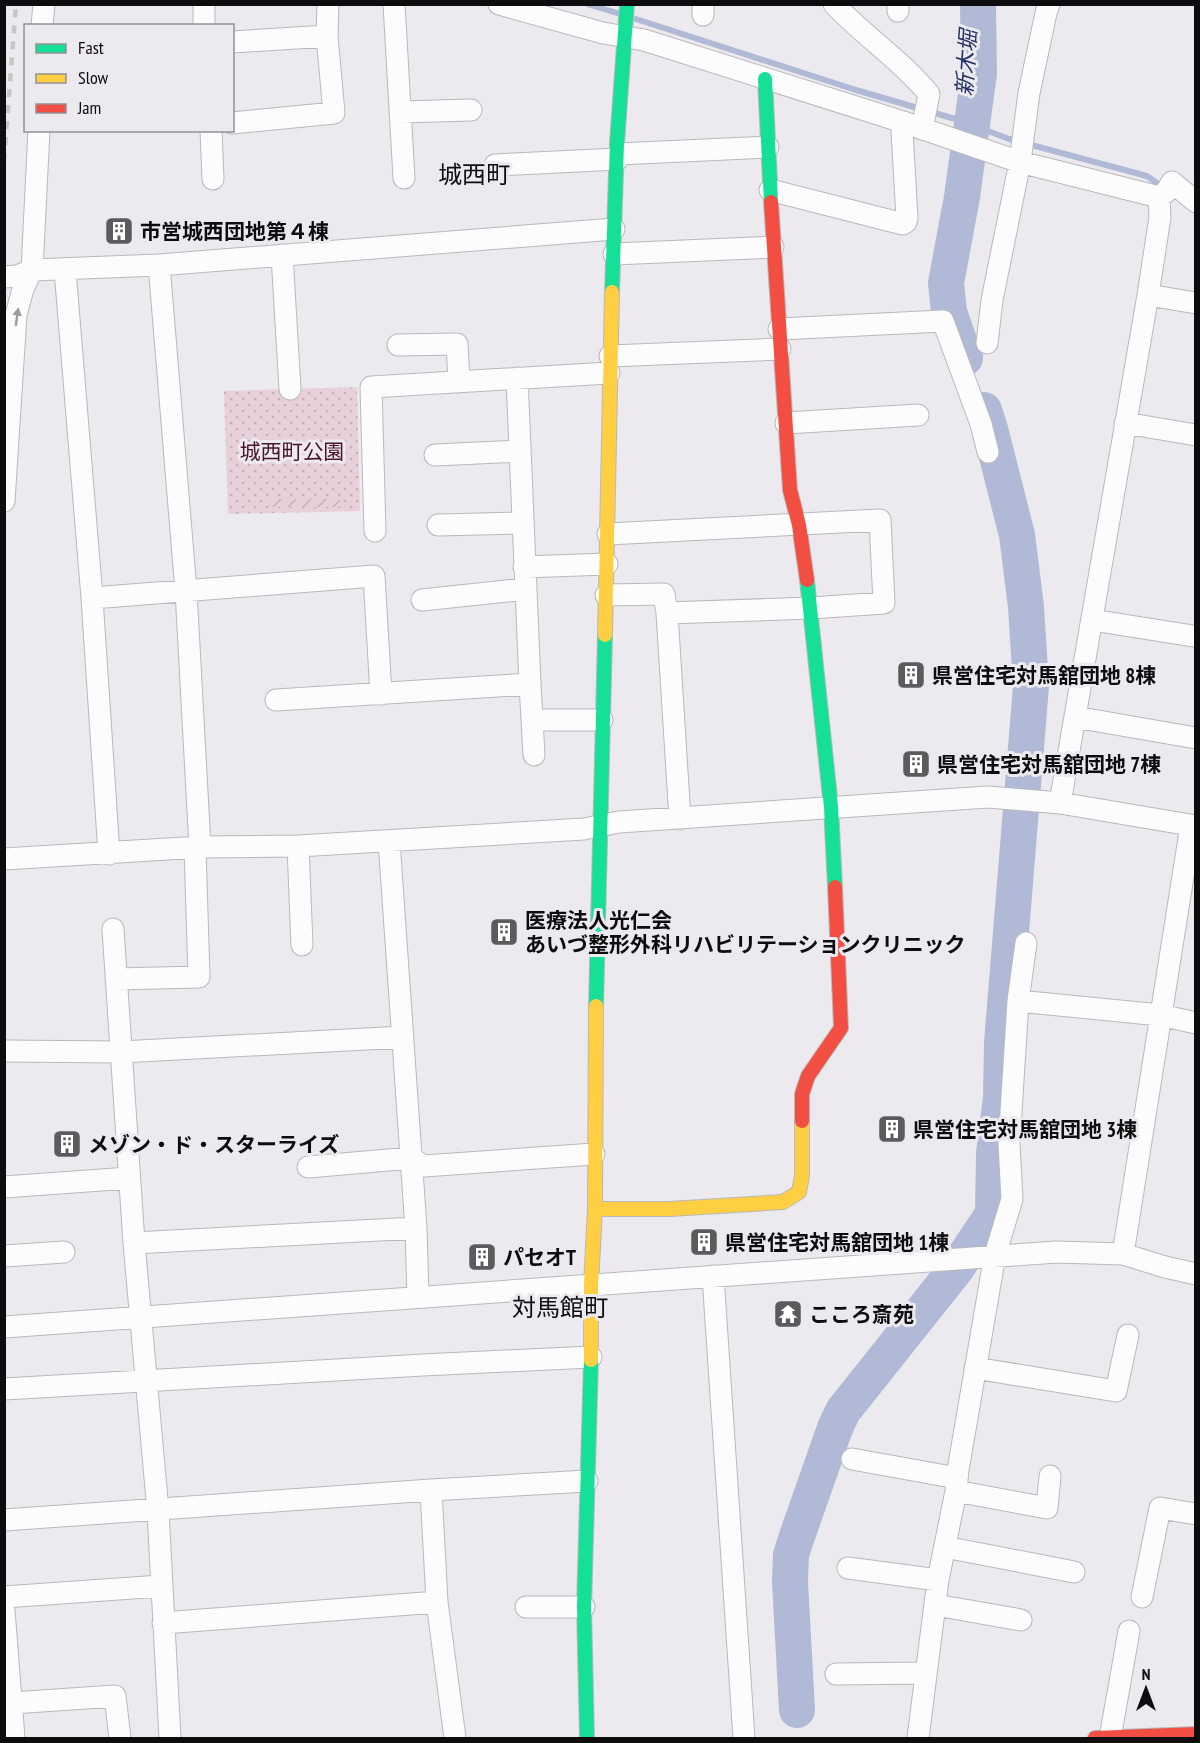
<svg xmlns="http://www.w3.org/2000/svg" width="1200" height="1743" font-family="'PT Sans Narrow','Noto Sans JP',sans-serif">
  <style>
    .park { fill: url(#park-dots) }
    .garden { fill: url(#garden-furrows) }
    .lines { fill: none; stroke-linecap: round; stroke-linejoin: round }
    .stream { stroke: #b0bad6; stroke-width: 6 }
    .river { stroke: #b0bad6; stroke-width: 36 }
    .street-casing { stroke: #bab8bb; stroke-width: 23 }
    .fast-casing { stroke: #bab8bb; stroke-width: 16 }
    .slow-casing { stroke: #bab8bb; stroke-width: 16 }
    .jam-casing { stroke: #bab8bb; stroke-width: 16 }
    .street { stroke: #fcfcfc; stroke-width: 21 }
    .fast { stroke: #16e098; stroke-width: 14 }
    .slow { stroke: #ffcf43; stroke-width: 14 }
    .jam { stroke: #f24e42; stroke-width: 14 }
    .rail { stroke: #c7c5c7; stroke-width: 4.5; stroke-dasharray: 8 8; stroke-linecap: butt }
    .oneway { fill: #9c9c9d }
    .labels { text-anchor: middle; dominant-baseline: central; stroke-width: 6; stroke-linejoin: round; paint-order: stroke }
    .poi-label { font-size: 21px; font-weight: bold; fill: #0d0c0e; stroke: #ece9ef; text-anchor: start }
    .park-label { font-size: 21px; fill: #4a132d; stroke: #ece9ef }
    .water-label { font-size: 22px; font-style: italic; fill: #253465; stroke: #ece9ef }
    .quarter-label { font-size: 24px; fill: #0d0c0e; stroke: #ece9ef }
  </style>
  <defs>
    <pattern id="park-dots" width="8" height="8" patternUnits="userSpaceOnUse" patternTransform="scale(1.5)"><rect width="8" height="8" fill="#e7d0da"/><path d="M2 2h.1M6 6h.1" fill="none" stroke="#c5b1ba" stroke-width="1.8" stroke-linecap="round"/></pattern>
    <pattern id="garden-furrows" width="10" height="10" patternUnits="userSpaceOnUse" patternTransform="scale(1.5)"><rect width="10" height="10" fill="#e7d0da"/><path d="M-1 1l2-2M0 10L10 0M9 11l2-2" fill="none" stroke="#c5b1ba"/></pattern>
  </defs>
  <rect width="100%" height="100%" fill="#eceaee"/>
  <path class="park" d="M 357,387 L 360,511 L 228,514 L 224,391 Z"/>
  <path class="garden" d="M 271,499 L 340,499 L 340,507 L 271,507 Z"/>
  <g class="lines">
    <path class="stream" d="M 587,4 L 617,13
      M 636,19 L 856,90 L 962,121 L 1009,139 L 1147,176 L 1164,188"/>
    <path class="river" d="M 965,358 L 949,312 L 946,283 L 962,197 L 979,73 L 978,4
      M 797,1710 L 790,1582 L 791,1555 L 796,1539 L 835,1428 L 843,1411 L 956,1269 L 993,1214 L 994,1153 L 1001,1098 L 1002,1043 L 1031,686 L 1026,607 L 1017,535 L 990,429 L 984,410"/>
    <g class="street-casing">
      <path id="street" d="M 204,4 L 204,26
        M 394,4 L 404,178
        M 499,4 L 603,33 L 644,40 L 903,122 L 1020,162 L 1159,197 L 1160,217 L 1148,295 L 1060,803
        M 703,4 L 703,15
        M 834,4 C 864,36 901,60 929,94 L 922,129
        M 898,4 L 898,11
        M 42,26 L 44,4
        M 232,42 L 327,36
        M 400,112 L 471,110
        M 232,123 L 334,113 L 327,36 L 328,4
        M 211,130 L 213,179
        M 618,154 L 768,147
        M 495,165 L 618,159
        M 770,190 L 903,224 L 906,222 L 907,218 L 902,131 L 903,122
        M 1159,197 L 1166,192 L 1172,182 L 1196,202
        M 614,254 L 773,247
        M 282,255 L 290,389
        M 159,265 L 186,591 L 200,847
        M 65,270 L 92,598 L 109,854
        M 4,277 L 17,276 L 32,270 L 159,265 L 614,229
        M 1148,295 L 1196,303
        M 779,329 L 943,321 L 981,424 L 988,452
        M 987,343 L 992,300 L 1020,162 L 1029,93 L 1046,13 L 1049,4
        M 398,345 L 457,344 L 459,382
        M 610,356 L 780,349
        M 786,423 L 918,415
        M 1125,423 L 1196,435
        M 435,455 L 520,451
        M 4,501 L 16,315 L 23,289 L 32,270 L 39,130
        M 438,525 L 522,523
        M 375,531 L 371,387 L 609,373
        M 608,534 L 880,520 L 884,603 L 811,608 L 667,613 L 680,819
        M 524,567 L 607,564
        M 606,595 L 664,594 L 667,613
        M 92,598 L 374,576 L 381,694
        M 422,600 L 525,589
        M 1092,620 L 1193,636
        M 530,684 L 534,755
        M 276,700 L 530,684 L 517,378
        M 1075,717 L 1196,738
        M 532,720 L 602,720
        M 389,841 L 416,1228 L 418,1296
        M 298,846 L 302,945
        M 4,859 L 200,847 L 298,846 L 584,829 L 619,822 L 988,797 L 1060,803 L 1196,826
        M 113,929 L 134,1243 L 416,1228
        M 116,979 L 199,977 L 195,848
        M 1018,1001 L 1160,1015 L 1196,1023
        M 4,1051 L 121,1052 L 403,1037
        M 308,1167 L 411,1158 L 424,1166 L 594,1154
        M 4,1187 L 129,1178
        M 134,1243 L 158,1511 L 170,1738
        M 1123,1254 L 1191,826
        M 4,1256 L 64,1252
        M 713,1276 L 744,1738
        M 4,1327 L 1056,1252 L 1123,1254 L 1165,1267 L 1196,1274
        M 975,1368 L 1116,1391 L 1128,1335
        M 4,1389 L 423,1365 L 591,1357
        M 852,1459 L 957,1478
        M 431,1490 L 437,1602 L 455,1738
        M 956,1491 L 1047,1508 L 1050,1476
        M 4,1520 L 431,1490 L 587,1481
        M 945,1547 L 1074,1572
        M 848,1568 L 938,1580
        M 4,1597 L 161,1586
        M 1142,1597 L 1160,1508 L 1196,1514
        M 936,1605 L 1021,1620
        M 526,1607 L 584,1607
        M 4,1610 L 14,1738
        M 163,1623 L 437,1602
        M 836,1674 L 925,1673
        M 12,1703 L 115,1696 L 120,1738
        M 918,1738 L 938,1580 L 956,1491 L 958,1470 L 995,1255 L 1012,1199 L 1009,1144 L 1018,1001 L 1026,943
        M 1110,1738 L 1129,1631"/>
    </g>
    <g class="fast-casing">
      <path id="fast" d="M 765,79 L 771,202
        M 612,292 L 617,143 L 627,4
        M 807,580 L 831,807 L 835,887
        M 596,1006 L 605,635
        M 587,1738 L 584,1607 L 591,1360"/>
    </g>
    <g class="slow-casing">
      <path id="slow" d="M 605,635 L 612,292
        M 595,1209 L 670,1209 L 783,1202 L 799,1192 L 802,1176 L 802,1121
        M 591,1360 L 591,1285 L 595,1209 L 596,1006"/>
    </g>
    <g class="jam-casing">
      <path id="jam" d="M 771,202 L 790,490 L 799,525 L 807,580
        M 802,1121 L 802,1094 L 808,1076 L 841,1028 L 835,887
        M 1095,1738 L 1196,1734"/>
    </g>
    <use href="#street" class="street"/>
    <use href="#fast" class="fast"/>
    <use href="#slow" class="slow"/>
    <use href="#jam" class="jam"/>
    <path class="rail" d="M 4,161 L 16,4"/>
  </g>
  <defs><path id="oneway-solid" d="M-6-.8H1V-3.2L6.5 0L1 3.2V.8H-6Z" transform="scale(1.5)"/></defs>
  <use class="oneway" href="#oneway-solid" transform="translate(17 317) rotate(-82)"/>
  <defs>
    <g id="building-square" transform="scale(1.5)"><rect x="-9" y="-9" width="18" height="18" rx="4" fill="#5b5a5c" stroke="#ece9ef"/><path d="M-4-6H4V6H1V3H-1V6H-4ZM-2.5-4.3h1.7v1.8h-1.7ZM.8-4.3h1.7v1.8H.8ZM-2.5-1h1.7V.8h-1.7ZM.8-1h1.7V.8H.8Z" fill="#fff"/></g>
    <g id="temple-square" transform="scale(1.5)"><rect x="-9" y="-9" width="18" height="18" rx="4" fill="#5b5a5c" stroke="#ece9ef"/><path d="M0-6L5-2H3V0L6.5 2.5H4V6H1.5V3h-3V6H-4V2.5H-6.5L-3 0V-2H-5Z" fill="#fff"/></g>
  </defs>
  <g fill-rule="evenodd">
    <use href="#building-square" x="119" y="231"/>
    <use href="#building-square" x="911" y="675"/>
    <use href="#building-square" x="916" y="764"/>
    <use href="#building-square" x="504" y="932"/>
    <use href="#building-square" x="892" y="1129"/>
    <use href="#building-square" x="67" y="1144"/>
    <use href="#building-square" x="704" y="1242"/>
    <use href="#building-square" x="482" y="1257"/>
    <use href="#temple-square" x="788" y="1314"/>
  </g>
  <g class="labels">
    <g class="poi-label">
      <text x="140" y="231">市営城西団地第４棟</text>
      <text x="932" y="675">県営住宅対馬舘団地 8棟</text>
      <text x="937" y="764">県営住宅対馬舘団地 7棟</text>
      <text x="525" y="920">医療法人光仁会<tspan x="525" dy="24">あいづ整形外科リハビリテーションクリニック</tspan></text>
      <text x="913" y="1129">県営住宅対馬舘団地 3棟</text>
      <text x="88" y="1144">メゾン・ド・スターライズ</text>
      <text x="725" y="1242">県営住宅対馬舘団地 1棟</text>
      <text x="503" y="1257">パセオT</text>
      <text x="809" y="1314">こころ斎苑</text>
    </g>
    <g class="park-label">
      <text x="292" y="451">城西町公園</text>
    </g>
    <g class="water-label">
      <text transform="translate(966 63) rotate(-86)">新木堀</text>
    </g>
    <g class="quarter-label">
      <text x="474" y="174">城西町</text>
      <text x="560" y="1307">対馬館町</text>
    </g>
  </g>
  <rect width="1200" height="1743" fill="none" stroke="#0d0c0e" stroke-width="12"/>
  <rect x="24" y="24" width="210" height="108" fill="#ece9ef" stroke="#939195" stroke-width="1.5"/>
  <rect x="36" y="44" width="30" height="9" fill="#16e098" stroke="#939195" stroke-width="1.5"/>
  <text x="78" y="54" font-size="18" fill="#0d0c0e">Fast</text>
  <rect x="36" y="74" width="30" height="9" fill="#ffcf43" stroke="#939195" stroke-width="1.5"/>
  <text x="78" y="84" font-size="18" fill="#0d0c0e">Slow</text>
  <rect x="36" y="104" width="30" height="9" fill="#f24e42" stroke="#939195" stroke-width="1.5"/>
  <text x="78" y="114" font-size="18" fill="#0d0c0e">Jam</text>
  <g transform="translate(1146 1689)" stroke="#ece9ef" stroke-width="4.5" paint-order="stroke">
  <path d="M0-4.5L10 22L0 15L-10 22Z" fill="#0d0c0e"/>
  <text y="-9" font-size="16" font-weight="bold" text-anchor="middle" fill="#0d0c0e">N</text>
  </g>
</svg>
